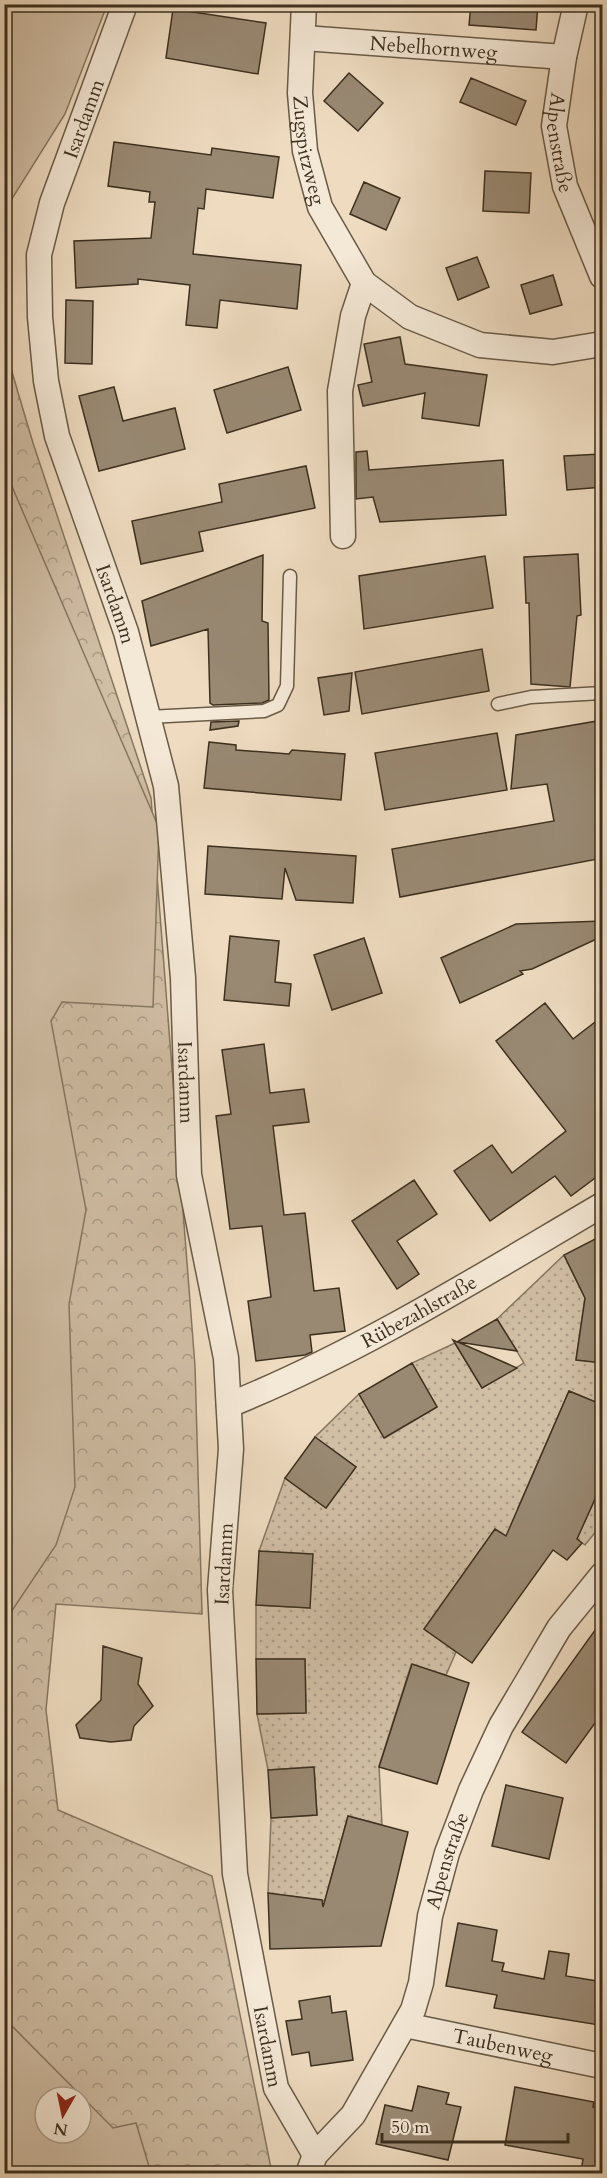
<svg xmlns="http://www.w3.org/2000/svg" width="607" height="2178" font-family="Cardo,serif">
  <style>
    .grass { fill: url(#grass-dots); stroke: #867762; stroke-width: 1.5 }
    .forest { fill: url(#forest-crowns); stroke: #867762; stroke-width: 1.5; fill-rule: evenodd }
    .park { fill: #d0bea5; stroke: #867762; stroke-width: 1.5; fill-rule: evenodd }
    .building { fill: #998973; stroke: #3d301f; stroke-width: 1.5 }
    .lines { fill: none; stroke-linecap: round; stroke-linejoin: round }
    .service-casing { stroke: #695b47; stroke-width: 15 }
    .minor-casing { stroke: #695b47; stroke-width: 27 }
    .service { stroke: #f4e8d6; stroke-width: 12 }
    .minor { stroke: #f4e8d6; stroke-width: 24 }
    .labels { text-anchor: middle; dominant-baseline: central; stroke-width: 6; stroke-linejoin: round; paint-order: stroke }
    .street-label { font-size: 20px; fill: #3d301f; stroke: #f4e8d6 }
  </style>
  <defs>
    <pattern id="grass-dots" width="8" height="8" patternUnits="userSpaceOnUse" patternTransform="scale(1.5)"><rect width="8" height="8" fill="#d0bea5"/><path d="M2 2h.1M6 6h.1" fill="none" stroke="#aa9b86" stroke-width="1.8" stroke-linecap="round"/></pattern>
    <pattern id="forest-crowns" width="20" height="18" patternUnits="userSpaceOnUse" patternTransform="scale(1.5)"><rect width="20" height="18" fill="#d0bea5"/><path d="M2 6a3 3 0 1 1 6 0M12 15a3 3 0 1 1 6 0" fill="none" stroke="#aa9b86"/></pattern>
  </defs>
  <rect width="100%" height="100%" fill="#eedbc0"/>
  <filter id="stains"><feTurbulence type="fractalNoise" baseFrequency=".00333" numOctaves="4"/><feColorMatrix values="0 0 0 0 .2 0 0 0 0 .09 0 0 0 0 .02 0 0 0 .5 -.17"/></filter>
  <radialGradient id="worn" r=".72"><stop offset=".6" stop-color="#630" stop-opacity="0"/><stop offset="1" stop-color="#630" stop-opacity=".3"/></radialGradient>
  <path class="grass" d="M 564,1255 L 585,1298 L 576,1359 L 602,1363 L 602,1384 L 595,1402 L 569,1391 L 518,1508 L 579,1534 L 596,1497 L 602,1500 L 602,1524 L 585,1545 L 558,1525 L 534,1557 L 495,1529 L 424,1629 L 456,1652 L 446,1675 L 411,1665 L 379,1766 L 382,1825 L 348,1816 L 325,1901 L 268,1893 L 271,1818 L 317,1815 L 314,1767 L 268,1770 L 257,1714 L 306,1713 L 305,1659 L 256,1659 L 256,1605 L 310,1608 L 259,1551 L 285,1478 L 326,1508 L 356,1467 L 315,1437 L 359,1394 L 385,1438 L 437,1407 L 412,1363 L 455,1343 L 482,1388 L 524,1363 L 497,1319 Z"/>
  <path class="forest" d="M 4,345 L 33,443 L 151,798 L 195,1366 L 202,1614 L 56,1604 L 46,1710 L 58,1810 L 212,1876 L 272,2173 L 5,2173 ZM 45,2097 L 81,2097 L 81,2133 L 45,2133 Z"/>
  <path class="park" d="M 5,4 L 107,5 L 65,114 L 5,210 Z
    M 4,468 L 159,828 L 153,1007 L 62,1002 L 51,1021 L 86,1210 L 69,1304 L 75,1487 L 56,1545 L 5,1621 Z
    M 4,2018 L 113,2128 L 136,2123 L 151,2173 L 5,2173 ZM 45,2097 L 81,2097 L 81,2133 L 45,2133 Z"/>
  <path class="building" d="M 471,4 L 538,4 L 536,30 L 469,25 Z
    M 173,9 L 266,23 L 258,74 L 166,58 Z
    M 349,73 L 383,103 L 358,131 L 324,101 Z
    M 471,78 L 526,101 L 516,125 L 460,102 Z
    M 114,142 L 211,155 L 212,148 L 279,157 L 273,198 L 206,189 L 204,209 L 198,208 L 193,254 L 301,265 L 297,309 L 220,300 L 217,328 L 186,325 L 190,285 L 138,279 L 138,284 L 76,288 L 74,241 L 151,238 L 155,202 L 149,202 L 150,192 L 108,186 Z
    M 485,171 L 531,173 L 529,213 L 483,211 Z
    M 364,182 L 400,198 L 386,230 L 350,214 Z
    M 477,257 L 489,287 L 458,300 L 446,268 Z
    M 553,275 L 562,305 L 530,314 L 521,285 Z
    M 66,300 L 93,301 L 92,364 L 65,363 Z
    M 400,337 L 405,364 L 487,375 L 479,426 L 422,418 L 425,393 L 363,406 L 358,385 L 372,382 L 364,344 Z
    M 288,367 L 301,410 L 227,433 L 214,390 Z
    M 114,387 L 123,421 L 175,408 L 185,449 L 99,471 L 79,396 Z
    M 367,451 L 369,470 L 503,460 L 506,515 L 380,522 L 373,497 L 356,499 L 356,452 Z
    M 601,454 L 603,487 L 567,490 L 564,456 Z
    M 306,466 L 315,508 L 199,532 L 203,551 L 141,564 L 132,521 L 222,502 L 219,484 Z
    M 578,554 L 581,615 L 577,616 L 570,687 L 531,684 L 529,603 L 526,603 L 524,557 Z
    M 263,555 L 262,621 L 268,623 L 269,700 L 262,703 L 213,705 L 210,703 L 208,629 L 151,646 L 142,601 Z
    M 485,556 L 493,608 L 364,629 L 359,576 Z
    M 482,649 L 489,691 L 362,714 L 355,672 Z
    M 352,673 L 349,711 L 324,715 L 318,678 Z
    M 603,720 L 603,858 L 400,897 L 392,849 L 554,821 L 547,784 L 511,789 L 516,735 Z
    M 239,721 L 238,726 L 210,730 L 211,722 Z
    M 497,733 L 507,790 L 385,810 L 375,753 Z
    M 209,742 L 236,745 L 236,750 L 289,754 L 292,750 L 345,754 L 341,800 L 204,788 Z
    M 208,846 L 356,856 L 353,903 L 296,900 L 285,868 L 282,899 L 205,894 Z
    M 603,921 L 603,936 L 532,969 L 520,971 L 523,974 L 460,1003 L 441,958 L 516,924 Z
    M 230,936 L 279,941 L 275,982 L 291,984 L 289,1006 L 224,1000 Z
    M 364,938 L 382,993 L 332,1010 L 314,955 Z
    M 545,1003 L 573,1039 L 603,1016 L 603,1172 L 571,1196 L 555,1176 L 490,1221 L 454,1171 L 492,1145 L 512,1173 L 566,1131 L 496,1041 Z
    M 264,1044 L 270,1093 L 304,1089 L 309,1122 L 273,1126 L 284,1215 L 305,1213 L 314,1291 L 339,1288 L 345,1331 L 310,1335 L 312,1352 L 305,1355 L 256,1361 L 248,1301 L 271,1297 L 262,1226 L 230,1229 L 216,1116 L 231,1114 L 222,1050 Z
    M 414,1180 L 437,1214 L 397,1241 L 419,1274 L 397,1289 L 352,1221 Z
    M 603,1235 L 603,1363 L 576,1360 L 585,1298 L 564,1255 Z
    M 497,1319 L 517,1351 L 458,1342 L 517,1368 L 482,1388 L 453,1340 L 457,1342 Z
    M 412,1363 L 437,1407 L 384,1438 L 359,1394 Z
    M 569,1391 L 603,1405 L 603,1481 L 577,1539 L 582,1543 L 567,1560 L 553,1550 L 472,1663 L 424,1629 L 495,1529 L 506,1536 Z
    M 315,1437 L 356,1467 L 326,1508 L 285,1478 Z
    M 259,1551 L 313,1554 L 310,1608 L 256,1605 Z
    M 603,1619 L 603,1712 L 566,1763 L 522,1732 Z
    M 103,1646 L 142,1658 L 138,1684 L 153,1706 L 134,1726 L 131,1740 L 111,1742 L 80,1738 L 76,1725 L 101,1700 Z
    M 256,1659 L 305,1659 L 306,1713 L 257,1714 Z
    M 412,1664 L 469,1683 L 437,1784 L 379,1767 Z
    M 314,1767 L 317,1815 L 271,1818 L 268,1770 Z
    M 506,1785 L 563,1798 L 549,1859 L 492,1846 Z
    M 348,1816 L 408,1832 L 381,1946 L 270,1949 L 268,1893 L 322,1900 L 323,1907 Z
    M 458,1923 L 497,1930 L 492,1961 L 504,1963 L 502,1971 L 544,1979 L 549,1951 L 569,1954 L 566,1976 L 603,1982 L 599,2025 L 494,2008 L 497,1995 L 446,1986 Z
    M 330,1996 L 332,2013 L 346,2011 L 353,2060 L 311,2066 L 309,2052 L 292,2055 L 286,2021 L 302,2019 L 299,2001 Z
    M 418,2086 L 449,2093 L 446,2104 L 461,2107 L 448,2160 L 376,2144 L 385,2105 L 412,2111 Z
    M 515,2087 L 594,2102 L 593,2107 L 603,2108 L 603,2174 L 581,2171 L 583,2159 L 505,2145 Z"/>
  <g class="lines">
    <g class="service-casing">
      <path id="service" d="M 498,704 L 531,697 L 602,693
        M 148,717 L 264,711 L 278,705 L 287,686 L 290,576"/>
    </g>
    <g class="minor-casing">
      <g id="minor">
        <path id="s1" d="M 125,4 L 52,203 L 39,255 L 40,317 L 46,381 L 57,436 L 126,632 L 166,786 L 183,978 L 189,1175 L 226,1358 L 231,1449 L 220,1590 L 235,1874 L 276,2088 L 315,2155"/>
        <path id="s2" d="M 304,4 L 300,93 L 305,151 L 320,207 L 364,283 L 410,317 L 480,345 L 553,352 L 602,344"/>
        <path id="s3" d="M 576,4 L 564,57 L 554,126 L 565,186 L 602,276"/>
        <path id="s4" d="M 304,38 L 564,57"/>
        <path d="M 343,536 L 340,391 L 353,316 L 364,283"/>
        <path id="s5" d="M 229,1405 C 360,1352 481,1276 602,1205"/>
        <path id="s6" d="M 405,2025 L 602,2066"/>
        <path id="s7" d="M 308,2174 L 315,2155 L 353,2115 L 413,2010 L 421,1983 L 430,1916 L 447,1853 L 471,1790 L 501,1726 L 559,1628 L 602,1575"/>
      </g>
    </g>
    <use href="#service" class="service"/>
    <use href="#minor" class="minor"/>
  </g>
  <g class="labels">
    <g class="street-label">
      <text stroke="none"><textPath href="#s4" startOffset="130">Nebelhornweg</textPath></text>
      <text transform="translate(84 119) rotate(-70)">Isardamm</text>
      <text stroke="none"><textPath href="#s3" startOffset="141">Alpenstraße</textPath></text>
      <text stroke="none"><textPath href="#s2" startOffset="147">Zugspitzweg</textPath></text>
      <text stroke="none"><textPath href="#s1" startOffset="626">Isardamm</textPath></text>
      <text stroke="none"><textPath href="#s1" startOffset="1112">Isardamm</textPath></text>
      <text stroke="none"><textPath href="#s5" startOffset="212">Rübezahlstraße</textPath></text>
      <text transform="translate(224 1564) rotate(-87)">Isardamm</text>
      <text stroke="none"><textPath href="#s7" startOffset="350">Alpenstraße</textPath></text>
      <text stroke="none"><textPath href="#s1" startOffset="2084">Isardamm</textPath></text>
      <text stroke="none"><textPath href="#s6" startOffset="100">Taubenweg</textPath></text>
    </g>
  </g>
  <rect width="607" height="2178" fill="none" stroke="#eedbc0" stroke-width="24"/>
  <rect x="6" y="6" width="595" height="2166" fill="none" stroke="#3d301f" stroke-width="3"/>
  <rect x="12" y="12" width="583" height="2154" fill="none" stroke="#3d301f" stroke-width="1.5"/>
  <g transform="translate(63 2115) rotate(189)"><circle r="28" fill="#f4e8d6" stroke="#ab9e8d" stroke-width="1.5"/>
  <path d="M0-4.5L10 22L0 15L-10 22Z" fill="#8f2418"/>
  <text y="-9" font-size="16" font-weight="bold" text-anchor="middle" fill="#3d301f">N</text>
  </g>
  <path d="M382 2133v9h186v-9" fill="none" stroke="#3d301f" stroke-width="3"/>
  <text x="391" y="2133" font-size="18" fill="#3d301f" stroke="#f4e8d6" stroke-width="4.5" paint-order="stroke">50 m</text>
  <rect width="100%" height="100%" filter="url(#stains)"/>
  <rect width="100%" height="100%" fill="url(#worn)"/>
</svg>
